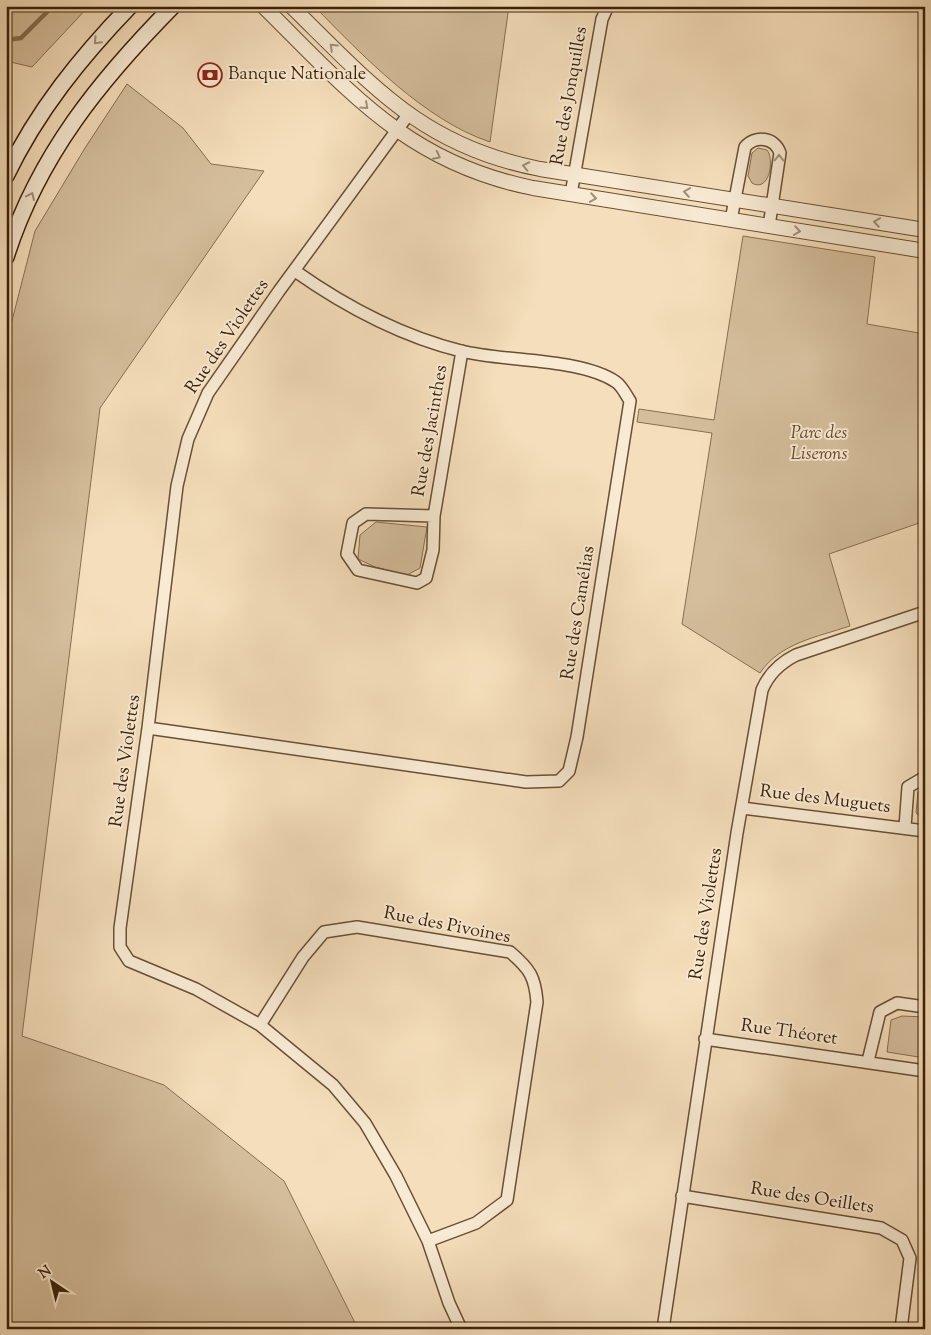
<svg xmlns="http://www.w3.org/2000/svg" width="931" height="1335" font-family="'Sorts Mill Goudy',serif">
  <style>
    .green { fill: #d5be9c; stroke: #886e51 }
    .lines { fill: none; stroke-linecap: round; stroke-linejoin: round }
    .stream { stroke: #846b4d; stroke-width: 4.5 }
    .minor-casing { stroke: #694f33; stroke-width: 14 }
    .tertiary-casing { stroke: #694f33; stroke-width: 16 }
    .secondary-casing { stroke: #3a1f06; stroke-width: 18 }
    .minor { stroke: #f8ead3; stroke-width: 11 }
    .tertiary { stroke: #f8ead3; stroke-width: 14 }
    .secondary { stroke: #f8ead3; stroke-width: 15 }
    .oneway { stroke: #a28f77 }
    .labels { text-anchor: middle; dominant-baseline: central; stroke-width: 4; stroke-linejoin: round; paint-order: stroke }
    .poi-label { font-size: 18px; fill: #3a1f06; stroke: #f8ead3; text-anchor: start }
    .street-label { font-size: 18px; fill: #3a1f06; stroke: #f8ead3 }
    .park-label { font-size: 18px; font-style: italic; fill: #61472c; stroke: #f8ead3 }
  </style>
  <rect width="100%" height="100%" fill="#f5debb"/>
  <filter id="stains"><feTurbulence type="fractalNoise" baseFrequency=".004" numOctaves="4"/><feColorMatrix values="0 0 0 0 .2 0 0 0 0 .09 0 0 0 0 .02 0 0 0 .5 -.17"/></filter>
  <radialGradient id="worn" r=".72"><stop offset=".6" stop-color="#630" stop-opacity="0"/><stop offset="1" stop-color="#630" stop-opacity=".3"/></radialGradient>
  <path class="green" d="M 6,6 L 89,6 L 32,67 L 6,61 Z
    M 314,6 L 509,6 L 490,142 C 424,120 362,55 314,6 Z
    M 127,84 L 183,128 L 211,164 L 264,171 L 100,408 L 22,1036 L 164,1085 L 284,1181 L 358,1329 L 6,1329 L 6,344 L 35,231 L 85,148 Z
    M 758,148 L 767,150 C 775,160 769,193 752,183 L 748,176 L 752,153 Z
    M 743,236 L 875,257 L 867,324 L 925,334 L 925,521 L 829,554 L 850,626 C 817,637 780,643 760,673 L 682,624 L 712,433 L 637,422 L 639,409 L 714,420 Z
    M 376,522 L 427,527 L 420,568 L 407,575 L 375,567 L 358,559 L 360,535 Z
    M 925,788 L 925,820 L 916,813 L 918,792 Z
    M 902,1016 L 925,1017 L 925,1058 L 887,1052 L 891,1020 Z"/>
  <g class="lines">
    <path class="stream" d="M 6,40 L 21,38 L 53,6"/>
    <g class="minor-casing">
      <path id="minor" d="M 408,115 L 279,291 L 208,393 L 188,439 L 177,486 L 148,728 L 120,928 L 120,947 L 129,961 L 196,989 L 260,1025 L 333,1085 L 365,1123 L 396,1176 L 428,1241 L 449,1303 L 461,1329
        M 571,194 L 602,19 L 608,6
        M 731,220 L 745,147 C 755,135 775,137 780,153 L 769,226
        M 434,516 L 366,514 L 353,523 L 347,554 L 358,570 L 417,583 L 426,578 L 433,550 L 434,516 L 462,351
        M 148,728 L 526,782 L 559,781 L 569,771 L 577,737 L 630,401 C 626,395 622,386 616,382 C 581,358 505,362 461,351 C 401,336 346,307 295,271
        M 742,808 L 925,831
        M 905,827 L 908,787 L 925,777
        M 260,1025 L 303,957 L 324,932 L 357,927 L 510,952 C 530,969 535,977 537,1002 L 507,1200 L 476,1223 L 428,1241
        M 705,1039 L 925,1071
        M 868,1061 L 880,1012 L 897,1003 L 925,1007
        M 682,1196 L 881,1228 L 902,1240 L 910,1258 L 901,1329
        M 663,1329 L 737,833 L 762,690 C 769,673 780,663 796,655 L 925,612"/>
    </g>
    <g class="tertiary-casing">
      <path id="tertiary" d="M 263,6 C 350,92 408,163 533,188 L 925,251
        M 291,6 C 373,86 422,146 540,169 L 925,230"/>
    </g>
    <g class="secondary-casing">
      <path id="secondary" d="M 6,176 C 37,111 81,57 130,6
        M 6,257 C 38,156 100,80 173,6"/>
    </g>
    <use href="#minor" class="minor"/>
    <use href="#tertiary" class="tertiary"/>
    <use href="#secondary" class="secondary"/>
  </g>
  <defs><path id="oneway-chevron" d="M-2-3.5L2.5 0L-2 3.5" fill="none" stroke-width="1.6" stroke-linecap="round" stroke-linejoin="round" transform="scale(1.25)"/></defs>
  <g class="oneway">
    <use href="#oneway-chevron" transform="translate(97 41) rotate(133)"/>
    <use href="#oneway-chevron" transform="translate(333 47) rotate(-136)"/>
    <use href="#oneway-chevron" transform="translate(365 106) rotate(42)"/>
    <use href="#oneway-chevron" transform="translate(437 156) rotate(27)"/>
    <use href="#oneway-chevron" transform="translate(779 158) rotate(-90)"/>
    <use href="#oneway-chevron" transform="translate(526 166) rotate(-168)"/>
    <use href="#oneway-chevron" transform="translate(687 192) rotate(-171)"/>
    <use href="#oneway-chevron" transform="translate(31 196) rotate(-65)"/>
    <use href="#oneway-chevron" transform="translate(593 198) rotate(9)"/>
    <use href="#oneway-chevron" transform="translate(877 222) rotate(-171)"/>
    <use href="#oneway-chevron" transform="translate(797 231) rotate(9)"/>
  </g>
  <defs>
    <g id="bank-ring" transform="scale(1.25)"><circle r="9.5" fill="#f8ead3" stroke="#8f2418" stroke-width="1.5"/><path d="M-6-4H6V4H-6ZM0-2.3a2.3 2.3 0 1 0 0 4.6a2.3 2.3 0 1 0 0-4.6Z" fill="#8f2418"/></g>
  </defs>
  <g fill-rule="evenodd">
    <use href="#bank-ring" x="210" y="75"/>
  </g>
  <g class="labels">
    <g class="poi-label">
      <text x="228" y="75">Banque Nationale</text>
    </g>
    <g class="street-label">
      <text transform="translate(570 96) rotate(-80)">Rue des Jonquilles</text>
      <text transform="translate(228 337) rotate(-56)">Rue des Violettes</text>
      <text transform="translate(431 431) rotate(-80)">Rue des Jacinthes</text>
      <text transform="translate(579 613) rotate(-81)">Rue des Camélias</text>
      <text transform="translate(126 761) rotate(-82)">Rue des Violettes</text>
      <text transform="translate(825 800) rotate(7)">Rue des Muguets</text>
      <text transform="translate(707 914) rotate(-81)">Rue des Violettes</text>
      <text transform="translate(447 926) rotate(11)">Rue des Pivoines</text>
      <text transform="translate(789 1033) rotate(8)">Rue Théoret</text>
      <text transform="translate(812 1199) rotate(9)">Rue des Oeillets</text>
    </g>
    <g class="park-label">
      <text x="819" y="434">Parc des<tspan x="819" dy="21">Liserons</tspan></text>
    </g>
  </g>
  <rect width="931" height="1335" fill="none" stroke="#f5debb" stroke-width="25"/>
  <rect x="8" y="8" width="916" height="1320" fill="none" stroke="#3a1f06" stroke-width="2.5"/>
  <rect x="12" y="12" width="906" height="1310" fill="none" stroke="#3a1f06"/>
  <g transform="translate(52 1282) rotate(325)" stroke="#f8ead3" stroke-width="4" paint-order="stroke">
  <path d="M0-4L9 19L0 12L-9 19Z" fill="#3a1f06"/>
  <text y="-8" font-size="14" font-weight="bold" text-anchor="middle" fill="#3a1f06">N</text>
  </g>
  <rect width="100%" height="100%" filter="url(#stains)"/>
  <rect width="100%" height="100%" fill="url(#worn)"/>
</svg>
